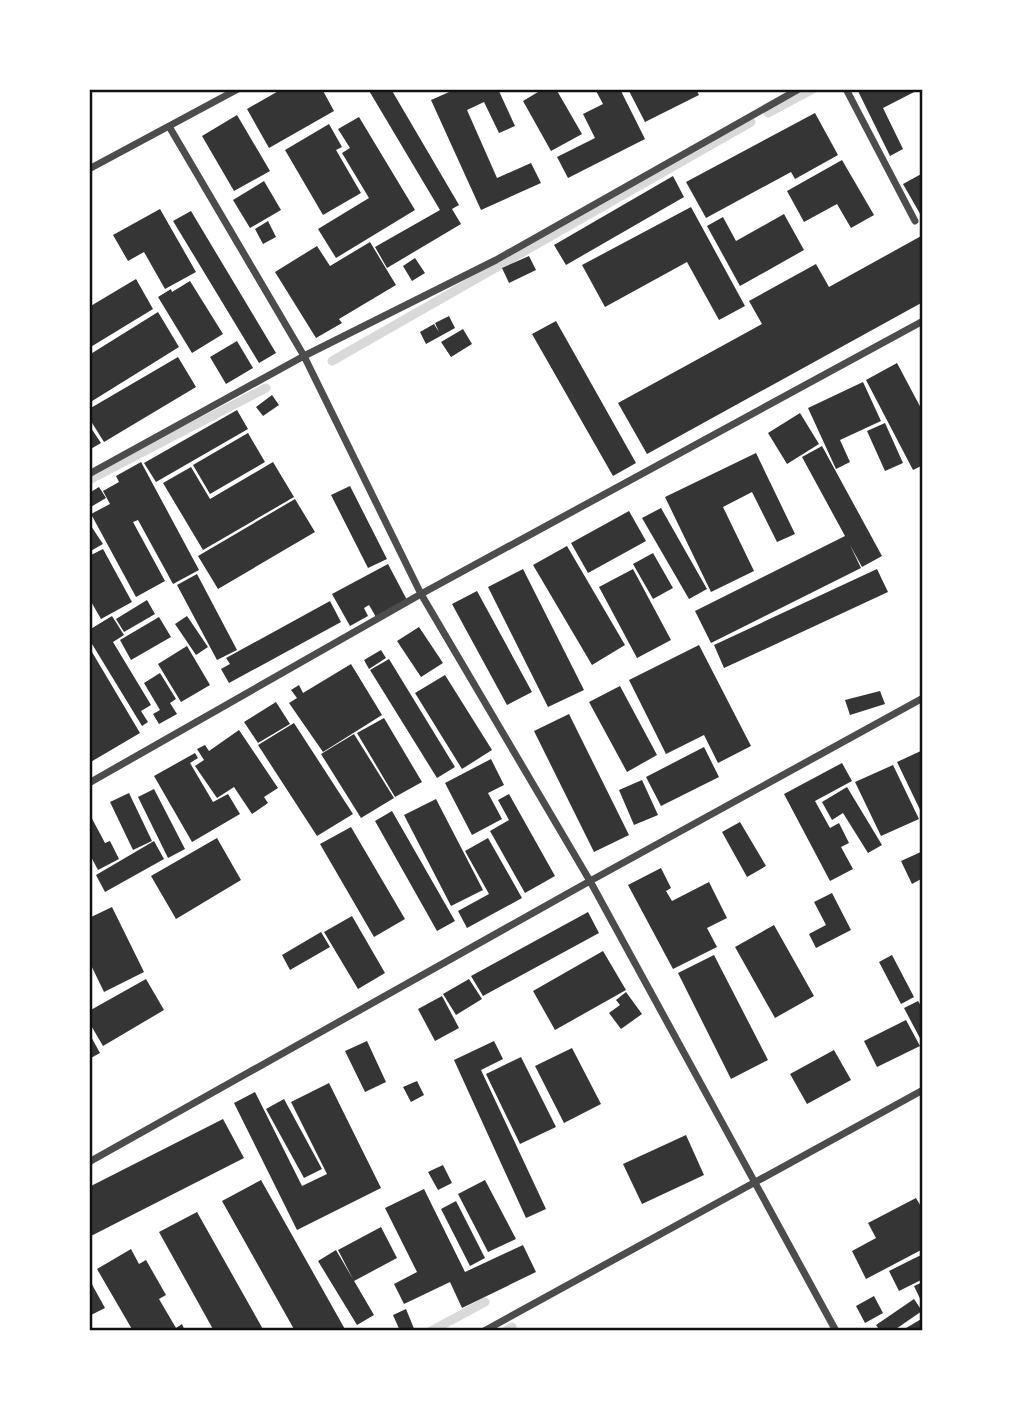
<svg xmlns="http://www.w3.org/2000/svg" width="1012" height="1420" font-family="'PT Serif',serif">
  <style>
    .lines { fill: none; stroke-linecap: round; stroke-linejoin: round }
    .stream { stroke: #d9d9d9; stroke-width: 9 }
    .building { fill: #353535 }
    .minor { stroke: #4c4c4c; stroke-width: 7 }
    .neatline { fill: none; stroke: #111; stroke-width: 2.5 }
  </style>
  <rect width="100%" height="100%" fill="#fff"/>
  <g class="lines">
    <path class="stream" d="M 768,113 L 813,89
      M 332,361 L 751,122
      M 89,480 L 266,388
      M 431,1331 L 485,1302
      M 506,1331 L 512,1327"/>
  </g>
  <path class="building" d="M 282,89 L 322,89 L 334,111 L 269,148 L 247,109 Z
    M 368,89 L 391,89 L 459,205 L 452,209 L 461,224 L 387,268 L 375,247 L 440,210 Z
    M 456,89 L 498,89 L 515,126 L 499,133 L 484,102 L 467,110 L 497,178 L 531,163 L 541,183 L 481,210 L 431,100 Z
    M 543,89 L 556,89 L 582,134 L 551,151 L 523,101 Z
    M 595,89 L 620,89 L 645,139 L 568,178 L 557,157 L 595,138 L 583,114 L 603,104 Z
    M 628,89 L 696,89 L 699,95 L 645,122 Z
    M 857,89 L 920,89 L 883,108 L 903,149 L 890,156 Z
    M 815,113 L 838,155 L 795,179 L 791,172 L 706,218 L 686,182 Z
    M 237,115 L 270,171 L 234,191 L 202,136 Z
    M 359,117 L 415,210 L 336,258 L 318,229 L 369,198 L 342,153 L 350,148 L 338,129 Z
    M 329,124 L 342,147 L 336,150 L 361,193 L 323,215 L 285,150 Z
    M 842,160 L 874,215 L 851,228 L 837,204 L 804,222 L 787,191 Z
    M 923,173 L 923,219 L 903,184 Z
    M 673,176 L 684,197 L 566,265 L 554,245 Z
    M 264,181 L 281,210 L 250,228 L 233,200 Z
    M 691,207 L 745,306 L 719,320 L 687,262 L 605,307 L 582,265 Z
    M 160,209 L 196,272 L 165,289 L 144,252 L 128,261 L 113,235 Z
    M 191,211 L 276,353 L 259,363 L 173,221 Z
    M 784,214 L 804,250 L 740,286 L 707,226 L 723,217 L 736,241 Z
    M 268,221 L 276,237 L 263,244 L 255,229 Z
    M 923,235 L 923,302 L 647,454 L 618,403 L 762,324 L 749,301 L 816,264 L 829,287 Z
    M 370,242 L 396,285 L 339,319 L 342,323 L 316,338 L 275,272 L 317,246 L 330,266 Z
    M 529,256 L 536,270 L 509,283 L 502,268 Z
    M 415,258 L 425,273 L 412,281 L 403,266 Z
    M 136,279 L 153,309 L 89,348 L 89,307 Z
    M 190,281 L 223,334 L 192,353 L 158,297 L 171,289 L 172,292 Z
    M 158,312 L 179,347 L 89,403 L 89,355 Z
    M 449,316 L 455,328 L 426,344 L 420,332 L 434,324 L 439,332 L 435,323 Z
    M 556,321 L 636,463 L 613,476 L 532,334 Z
    M 463,329 L 472,344 L 451,357 L 441,342 Z
    M 237,341 L 253,368 L 226,384 L 210,357 Z
    M 178,357 L 196,387 L 104,442 L 89,418 L 89,409 Z
    M 897,363 L 923,412 L 923,465 L 913,470 L 866,380 Z
    M 863,382 L 881,421 L 840,440 L 850,462 L 836,469 L 808,408 Z
    M 272,395 L 279,405 L 263,416 L 256,407 Z
    M 237,410 L 248,429 L 156,482 L 144,463 Z
    M 800,413 L 819,444 L 787,464 L 768,433 Z
    M 885,423 L 903,463 L 885,471 L 867,431 Z
    M 89,425 L 101,443 L 89,450 Z
    M 248,433 L 265,462 L 210,494 L 193,465 Z
    M 822,446 L 882,556 L 862,567 L 850,545 L 861,568 L 711,643 L 695,611 L 845,536 L 802,457 Z
    M 756,453 L 795,534 L 777,542 L 752,492 L 723,507 L 754,571 L 711,592 L 665,497 Z
    M 141,462 L 199,570 L 173,584 L 138,520 L 133,522 L 165,581 L 136,597 L 91,514 L 110,504 L 103,491 L 119,482 L 116,476 Z
    M 273,462 L 294,497 L 203,550 L 163,483 L 191,467 L 210,499 Z
    M 350,486 L 387,559 L 368,568 L 331,495 Z
    M 99,487 L 106,498 L 89,508 L 89,493 Z
    M 295,499 L 315,532 L 218,589 L 198,556 Z
    M 661,508 L 707,589 L 689,599 L 642,518 Z
    M 629,511 L 646,541 L 588,573 L 571,543 Z
    M 89,523 L 103,544 L 89,552 Z
    M 567,546 L 625,645 L 592,665 L 533,565 Z
    M 103,549 L 132,602 L 101,619 L 89,598 L 89,556 Z
    M 653,553 L 673,588 L 653,599 L 633,564 Z
    M 388,564 L 407,600 L 376,617 L 369,605 L 364,608 L 368,616 L 350,626 L 332,594 Z
    M 523,569 L 584,690 L 548,707 L 488,587 Z
    M 633,569 L 671,640 L 637,658 L 599,587 Z
    M 877,569 L 888,592 L 724,668 L 714,645 Z
    M 197,574 L 237,650 L 217,660 L 177,585 Z
    M 477,591 L 532,692 L 507,705 L 452,604 Z
    M 147,600 L 155,614 L 124,632 L 116,619 Z
    M 330,601 L 341,622 L 229,683 L 221,669 L 230,664 L 226,658 Z
    M 112,616 L 124,635 L 113,642 L 151,705 L 141,711 L 148,722 L 142,726 L 89,639 L 89,630 Z
    M 187,616 L 208,647 L 196,655 L 175,624 Z
    M 159,617 L 171,637 L 131,660 L 120,640 Z
    M 419,627 L 443,663 L 421,677 L 397,641 Z
    M 699,645 L 751,746 L 718,763 L 704,735 L 666,754 L 629,680 Z
    M 187,646 L 210,685 L 181,702 L 158,664 Z
    M 89,647 L 140,733 L 89,763 Z
    M 381,650 L 386,658 L 369,669 L 364,660 Z
    M 389,659 L 455,767 L 437,778 L 370,670 Z
    M 351,664 L 382,715 L 323,752 L 289,703 L 297,698 L 291,690 L 299,685 L 303,693 Z
    M 160,673 L 176,699 L 170,703 L 177,714 L 159,724 L 153,714 L 160,710 L 144,683 Z
    M 445,675 L 492,750 L 462,769 L 415,693 Z
    M 620,686 L 657,755 L 627,772 L 589,702 Z
    M 880,691 L 885,704 L 850,715 L 845,700 Z
    M 276,702 L 290,724 L 258,743 L 244,722 Z
    M 569,714 L 629,835 L 594,852 L 534,731 Z
    M 384,718 L 422,782 L 395,797 L 357,733 Z
    M 294,723 L 353,814 L 317,836 L 258,745 Z
    M 239,730 L 278,788 L 264,797 L 268,803 L 252,814 L 234,787 L 217,798 L 195,766 L 204,760 L 197,749 L 205,745 L 209,751 Z
    M 354,734 L 394,798 L 361,818 L 321,754 Z
    M 704,747 L 719,777 L 661,806 L 646,777 Z
    M 923,750 L 923,816 L 897,762 Z
    M 195,753 L 198,758 L 190,763 L 213,802 L 228,794 L 240,814 L 192,842 L 154,776 Z
    M 491,759 L 504,785 L 488,793 L 502,819 L 472,835 L 445,783 Z
    M 842,763 L 852,781 L 815,801 L 830,828 L 839,823 L 849,843 L 841,847 L 853,869 L 830,881 L 784,794 Z
    M 893,765 L 919,819 L 881,836 L 855,782 Z
    M 642,780 L 658,815 L 634,825 L 619,790 Z
    M 847,787 L 882,845 L 868,853 L 843,813 L 832,820 L 822,802 Z
    M 154,789 L 185,849 L 168,858 L 138,797 Z
    M 129,793 L 152,841 L 133,850 L 110,802 Z
    M 509,794 L 555,876 L 525,893 L 490,831 L 509,820 L 498,800 Z
    M 436,799 L 483,890 L 451,906 L 404,815 Z
    M 392,811 L 455,921 L 437,931 L 375,821 Z
    M 89,813 L 105,843 L 110,841 L 119,859 L 98,870 L 89,853 Z
    M 740,822 L 766,866 L 747,877 L 722,832 Z
    M 351,827 L 405,919 L 374,937 L 320,844 Z
    M 217,838 L 241,880 L 176,919 L 151,876 Z
    M 488,838 L 522,898 L 467,928 L 458,911 L 489,894 L 465,851 Z
    M 154,841 L 164,859 L 105,892 L 96,875 Z
    M 923,851 L 923,878 L 912,884 L 901,861 Z
    M 661,868 L 671,888 L 666,891 L 672,901 L 709,882 L 727,918 L 707,928 L 717,947 L 673,969 L 628,885 Z
    M 832,893 L 851,930 L 816,948 L 809,934 L 826,925 L 814,902 Z
    M 112,907 L 144,972 L 104,992 L 89,961 L 89,918 Z
    M 588,912 L 599,933 L 483,996 L 471,976 Z
    M 352,916 L 385,973 L 358,989 L 324,932 Z
    M 774,925 L 814,996 L 775,1018 L 735,947 Z
    M 321,932 L 330,947 L 290,970 L 282,955 Z
    M 603,951 L 626,990 L 555,1030 L 533,991 Z
    M 714,955 L 768,1060 L 731,1079 L 678,973 Z
    M 892,955 L 914,997 L 901,1004 L 879,962 Z
    M 146,979 L 164,1010 L 103,1046 L 89,1022 L 89,1011 Z
    M 469,979 L 482,999 L 456,1015 L 443,994 Z
    M 626,992 L 642,1014 L 621,1029 L 609,1013 L 620,1005 L 616,1000 Z
    M 442,996 L 459,1028 L 435,1041 L 418,1009 Z
    M 918,1001 L 923,1009 L 923,1044 L 904,1008 Z
    M 906,1020 L 920,1046 L 877,1067 L 864,1041 Z
    M 89,1033 L 100,1053 L 89,1059 Z
    M 367,1041 L 386,1082 L 365,1092 L 345,1051 Z
    M 494,1041 L 503,1059 L 481,1070 L 546,1209 L 526,1218 L 454,1060 Z
    M 572,1048 L 601,1104 L 564,1123 L 535,1066 Z
    M 834,1050 L 851,1080 L 807,1104 L 790,1074 Z
    M 521,1057 L 556,1127 L 520,1144 L 486,1074 Z
    M 417,1081 L 424,1095 L 411,1102 L 403,1087 Z
    M 329,1083 L 381,1188 L 297,1230 L 234,1103 L 255,1092 L 302,1186 L 327,1174 L 291,1102 Z
    M 284,1099 L 322,1169 L 304,1178 L 266,1109 Z
    M 223,1119 L 244,1158 L 89,1237 L 89,1187 Z
    M 686,1135 L 704,1175 L 642,1204 L 623,1164 Z
    M 443,1165 L 452,1183 L 438,1190 L 428,1172 Z
    M 261,1180 L 346,1331 L 295,1331 L 222,1201 Z
    M 485,1180 L 516,1239 L 488,1252 L 458,1194 Z
    M 424,1189 L 465,1272 L 523,1245 L 536,1272 L 462,1308 L 450,1282 L 404,1304 L 394,1284 L 417,1272 L 385,1208 Z
    M 916,1198 L 923,1210 L 923,1249 L 866,1279 L 852,1251 L 876,1238 L 868,1223 Z
    M 456,1201 L 485,1258 L 470,1266 L 441,1209 Z
    M 197,1212 L 264,1331 L 214,1331 L 159,1232 Z
    M 381,1227 L 397,1258 L 354,1281 L 338,1250 Z
    M 131,1249 L 139,1264 L 146,1260 L 166,1295 L 159,1299 L 176,1328 L 182,1324 L 185,1331 L 133,1331 L 97,1269 Z
    M 336,1250 L 374,1315 L 357,1325 L 318,1261 Z
    M 921,1255 L 923,1259 L 923,1279 L 899,1291 L 889,1271 Z
    M 89,1279 L 105,1308 L 89,1316 Z
    M 923,1282 L 923,1305 L 914,1286 Z
    M 874,1296 L 883,1313 L 865,1323 L 856,1306 Z
    M 914,1299 L 922,1311 L 893,1331 L 880,1331 L 876,1325 Z
    M 406,1309 L 415,1331 L 400,1331 L 393,1315 Z
    M 923,1318 L 923,1331 L 901,1331 Z"/>
  <g class="lines">
    <path class="minor" d="M 846,89 L 915,221
      M 170,128 L 304,356 L 421,594 L 590,881 L 923,698
      M 89,169 L 238,89
      M 89,474 L 304,356 L 496,260 L 799,89
      M 89,783 L 421,594 L 923,321
      M 89,1162 L 590,881 L 836,1331
      M 484,1331 L 923,1090"/>
  </g>
  <rect width="1012" height="1420" fill="none" stroke="#ffffff" stroke-width="182"/>
  <rect x="91" y="91" width="830" height="1238" class="neatline"/>
</svg>
